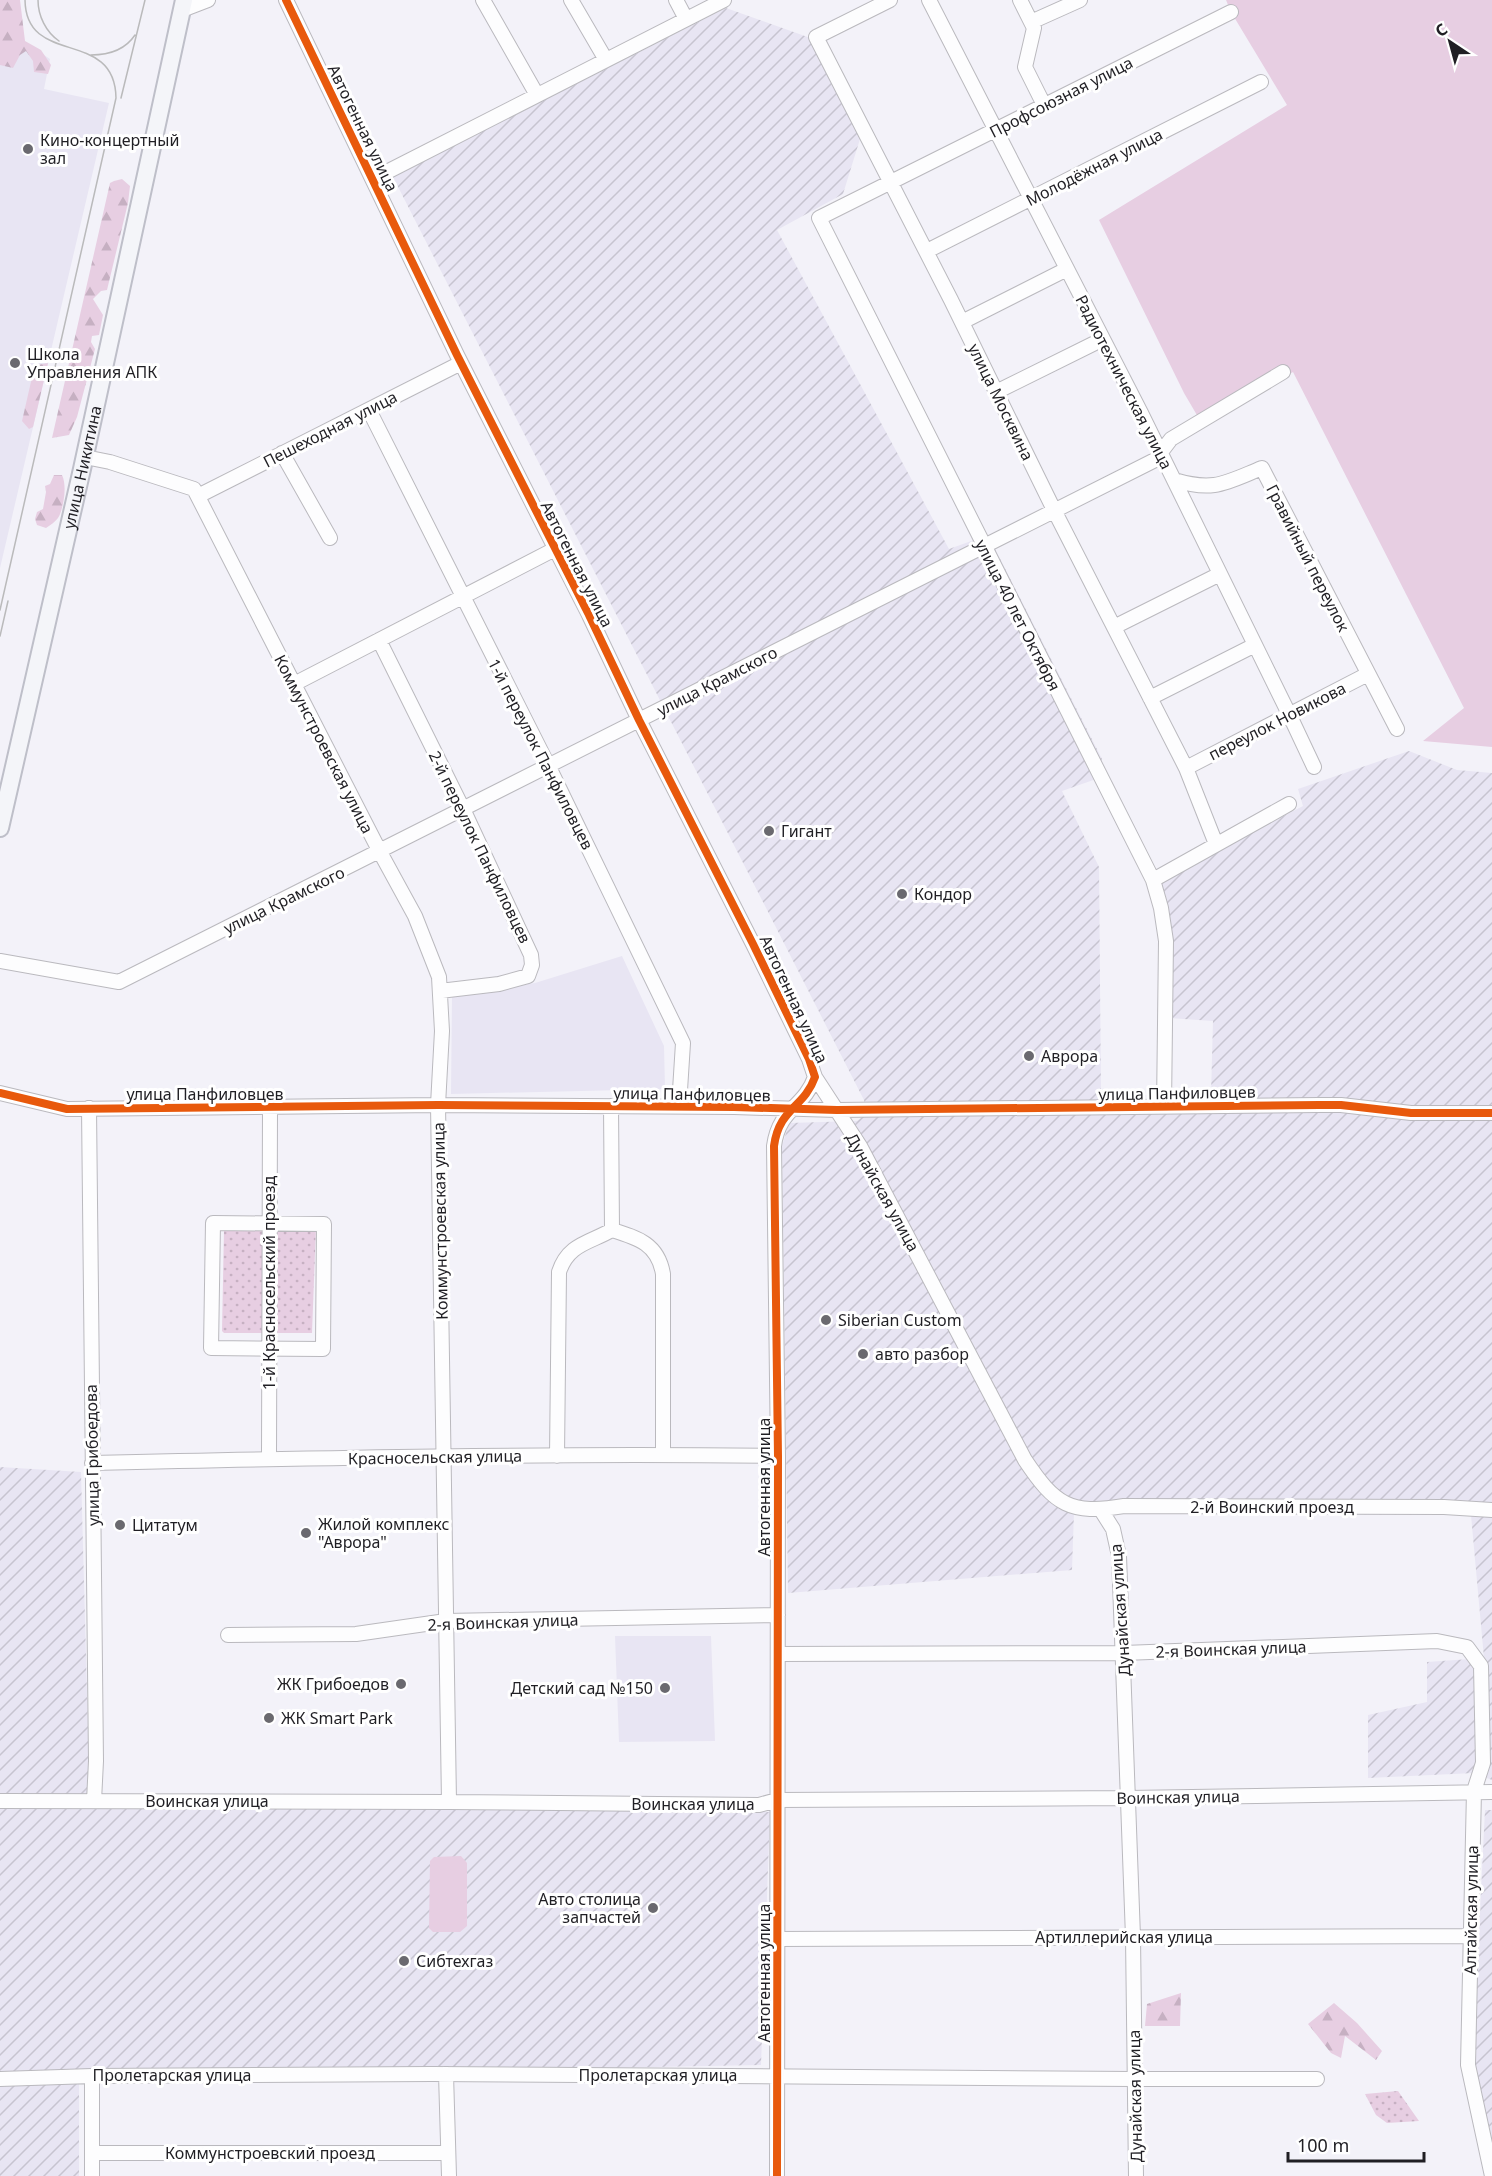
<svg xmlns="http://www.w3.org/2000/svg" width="1492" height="2176" font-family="'Noto Sans',sans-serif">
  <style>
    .built { fill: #e8e5f3 }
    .industrial { fill: url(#industrial-furrows) }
    .grass { fill: url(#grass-dots) }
    .forest { fill: url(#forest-firs) }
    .garden { fill: #e7cee2 }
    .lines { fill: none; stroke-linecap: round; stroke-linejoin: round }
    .minor-casing { stroke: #bab9be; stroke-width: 16 }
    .major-casing { stroke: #bebfc9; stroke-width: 20 }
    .minor { stroke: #fdfdfe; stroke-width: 14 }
    .major { stroke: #f4f5f9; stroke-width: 16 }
    .tram { stroke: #bababb; stroke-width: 1.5 }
    .cycleway-casing { stroke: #fff; stroke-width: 11 }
    .cycleway { stroke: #e8590c; stroke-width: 8 }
    .poi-dot { fill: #6a696f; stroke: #fff; stroke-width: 2 }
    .labels { text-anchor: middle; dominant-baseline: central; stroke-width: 6; stroke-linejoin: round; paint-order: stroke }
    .street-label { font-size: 16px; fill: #201f24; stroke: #fff }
    .poi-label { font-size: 16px; fill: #201f24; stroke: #fff; text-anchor: start }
  </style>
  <defs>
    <pattern id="industrial-furrows" width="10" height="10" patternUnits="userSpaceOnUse" patternTransform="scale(1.5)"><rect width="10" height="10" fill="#e8e5f3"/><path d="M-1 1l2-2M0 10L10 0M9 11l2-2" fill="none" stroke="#c7c4d0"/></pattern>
    <pattern id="grass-dots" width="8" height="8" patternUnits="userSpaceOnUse" patternTransform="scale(1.5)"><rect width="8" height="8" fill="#e7cee2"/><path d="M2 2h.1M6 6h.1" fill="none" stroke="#c6b0c2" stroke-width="1.8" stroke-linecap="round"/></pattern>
    <pattern id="forest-firs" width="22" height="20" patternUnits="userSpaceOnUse" patternTransform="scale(1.5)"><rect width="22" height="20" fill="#e7cee2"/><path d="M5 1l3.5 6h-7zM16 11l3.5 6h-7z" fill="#c6b0c2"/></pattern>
  </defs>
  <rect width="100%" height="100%" fill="#f3f2f9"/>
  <path class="built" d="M 0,0 L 19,0 L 24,42 L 50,59 L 44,89 L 109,103 L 0,568 Z
    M 622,956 L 664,1046 L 665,1089 L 451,1094 L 452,996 L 535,983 Z
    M 615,1636 L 711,1636 L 715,1741 L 619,1742 Z"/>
  <path class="industrial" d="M 726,8 L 816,40 L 864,126 L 843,194 L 777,230 L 949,549 L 988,535 L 1102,759 L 1102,777 L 1062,791 L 1099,867 L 1101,1095 L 1211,1095 L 1213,1021 L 1169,1018 L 1157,881 L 1303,806 L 1298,789 L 1409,751 L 1457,770 L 1492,773 L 1492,1780 L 1474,1773 L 1368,1778 L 1368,1715 L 1427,1702 L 1427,1662 L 1484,1658 L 1471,1515 L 1074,1512 L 1072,1570 L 788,1593 L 782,1146 L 789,1123 L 857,1121 L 866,1114 L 864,1100 L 393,177 Z
    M 0,1467 L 81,1472 L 90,1805 L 770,1812 L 761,2065 L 394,2072 L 79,2073 L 79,2176 L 0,2176 Z
    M 1485,1810 L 1492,1810 L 1492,2152 L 1486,2129 L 1473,2054 Z"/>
  <path class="grass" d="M 316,1227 L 312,1333 L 224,1333 L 222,1331 L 224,1230 Z
    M 1398,2091 L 1419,2121 L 1387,2123 L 1376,2115 L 1365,2094 Z"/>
  <path class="forest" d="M 0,0 L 20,0 L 25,41 L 41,50 L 51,65 L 48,74 L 34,72 L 33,61 L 26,51 L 20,55 L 13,68 L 0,65 Z
    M 122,179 L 130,186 L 128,203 L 107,290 L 101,291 L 93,299 L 103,315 L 99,335 L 92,336 L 91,342 L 95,349 L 77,417 L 69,435 L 52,438 L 110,183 L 114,181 Z
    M 48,363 L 33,427 L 29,429 L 22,421 L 33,373 L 38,365 Z
    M 54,475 L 62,475 C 67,485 64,504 60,514 C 58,520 52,524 46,528 L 37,525 L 35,519 L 37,512 L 43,509 L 46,492 L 45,486 L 50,484 Z
    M 1181,1993 L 1180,2026 L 1145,2026 L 1147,2004 Z
    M 1334,2003 L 1357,2023 L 1382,2051 L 1376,2060 L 1345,2036 L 1341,2058 L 1331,2053 L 1308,2024 Z"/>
  <path class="garden" d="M 1226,0 L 1492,0 L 1492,747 L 1423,741 L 1464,708 L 1293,372 L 1201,422 L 1184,393 L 1099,220 L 1287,105 L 1231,12 Z
    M 461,1856 L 467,1863 L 467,1926 L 460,1932 L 433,1932 L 429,1928 L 430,1861 L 434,1857 Z"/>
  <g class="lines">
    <g class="minor-casing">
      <path id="minor" d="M 286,0 L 457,355 L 589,615 L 639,720 L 753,944 L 809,1059 L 815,1077 C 804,1108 779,1108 774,1146 L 778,1456 L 777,2176
        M 483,0 L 537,95
        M 571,0 L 606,60
        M 676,0 L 686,19
        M 890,0 L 816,37 L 951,300 L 1054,510 L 1186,768 L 1216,844
        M 929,0 L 1141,413 L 1290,716 L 1314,767
        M 1020,0 L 1034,28 L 1025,67 L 1044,105
        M 182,10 L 208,0
        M 1031,22 L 1080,0
        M 373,179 L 724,0
        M 927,251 L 1261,82
        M 962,322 L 1067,269
        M 996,392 L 1103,339
        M 369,410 L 548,765 L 683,1043 L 679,1106
        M 282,453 L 330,538
        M 85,457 L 110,462 L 194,489 L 380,852 L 415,916 L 439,977 L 442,1031 L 438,1105 L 449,1802
        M 1174,480 C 1214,492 1225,483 1262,468 L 1397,729
        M 198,496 L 461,363
        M 1114,627 L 1220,574
        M 379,640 L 463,809 L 531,955 L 532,965 L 528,976 L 499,984 L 440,991
        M 294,684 L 555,549
        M 1150,698 L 1255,645
        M 1186,768 L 1368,674
        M 1153,880 L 1289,804
        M 0,961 L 119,982 L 1155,460 L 1171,439 L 1283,372
        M 815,1077 L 860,1146 L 1025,1460 C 1055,1505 1070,1515 1124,1506 L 1444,1507 L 1492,1510
        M 0,1093 L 67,1109 L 438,1105 L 734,1107 L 837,1110 L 1319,1105 L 1341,1105 L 1411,1113 L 1492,1113
        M 1164,1107 L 1166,941 L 1161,908 L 1153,880 L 819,218 L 1231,12
        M 89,1108 L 96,1761 L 94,1801
        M 213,1223 L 324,1224 L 323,1349 L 211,1348 Z
        M 612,1230 C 638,1238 658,1244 663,1274 L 663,1454
        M 557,1456 L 559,1272 C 568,1244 589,1243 612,1230 L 611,1106
        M 269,1459 L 270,1107
        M 92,1463 C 321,1458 550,1453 778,1456
        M 1101,1510 L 1113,1529 L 1119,1556 L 1133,1937 L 1136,2176
        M 228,1635 L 356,1634 L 446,1621 L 778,1615
        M 778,1654 L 1124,1653 L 1437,1641 L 1467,1647 L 1481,1666 L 1483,1763 L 1474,1791 L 1468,2065 L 1492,2176
        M 0,1801 L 449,1802 L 759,1805 L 777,1800 L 1128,1798 L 1492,1792
        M 777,1939 L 1471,1936
        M 446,2074 L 449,2176
        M 0,2079 L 92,2076 L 432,2074 L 1134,2079 L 1317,2079
        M 92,2153 L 448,2153
        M 92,2176 L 92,2076"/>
    </g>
    <g class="major-casing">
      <g id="major">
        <path id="s1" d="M 0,828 L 82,469 L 184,0"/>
      </g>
    </g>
    <use href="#minor" class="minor"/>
    <use href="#major" class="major"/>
    <path class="tram" d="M 38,0 C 38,16 46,32 59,41
      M 91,55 C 109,55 125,50 135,35
      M 121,98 L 145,0
      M 0,610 L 116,98 C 115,27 26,68 25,0
      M 0,636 L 8,601"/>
    <g class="cycleway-casing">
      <path id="cycleway" d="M 286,0 L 457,355 L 589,615 L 639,720 L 753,944 L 809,1059 L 815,1077 C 804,1108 779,1108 774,1146 L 778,1456 L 777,2176
        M 0,1093 L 67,1109 L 438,1105 L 734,1107 L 837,1110 L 1319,1105 L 1341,1105 L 1411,1113 L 1492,1113"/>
    </g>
    <use href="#cycleway" class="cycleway"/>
  </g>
  <g class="poi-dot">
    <circle cx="28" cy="149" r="6"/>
    <circle cx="15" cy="363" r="6"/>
    <circle cx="769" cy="831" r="6"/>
    <circle cx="902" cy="894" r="6"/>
    <circle cx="1029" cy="1056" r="6"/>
    <circle cx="826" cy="1320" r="6"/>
    <circle cx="863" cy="1354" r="6"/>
    <circle cx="120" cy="1525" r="6"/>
    <circle cx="306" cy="1533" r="6"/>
    <circle cx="401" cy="1684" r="6"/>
    <circle cx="665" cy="1688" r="6"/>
    <circle cx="269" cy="1718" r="6"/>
    <circle cx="653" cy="1908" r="6"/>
    <circle cx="404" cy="1961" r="6"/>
  </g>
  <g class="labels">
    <g class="street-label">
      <text transform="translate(1061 97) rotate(-27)">Профсоюзная улица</text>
      <text transform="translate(363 128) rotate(64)">Автогенная улица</text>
      <text transform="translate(1094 167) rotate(-27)">Молодёжная улица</text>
      <text transform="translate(1124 382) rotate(63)">Радиотехническая улица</text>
      <text transform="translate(1001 402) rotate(64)">улица Москвина</text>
      <text transform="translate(330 429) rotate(-27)">Пешеходная улица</text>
      <text stroke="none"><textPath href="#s1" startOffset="370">улица Никитина</textPath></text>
      <text transform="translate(1308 558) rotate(63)">Гравийный переулок</text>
      <text transform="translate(577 564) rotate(63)">Автогенная улица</text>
      <text transform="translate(1018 615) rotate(63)">улица 40 лет Октября</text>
      <text transform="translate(717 681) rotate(-27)">улица Крамского</text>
      <text transform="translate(1277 721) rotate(-27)">переулок Новикова</text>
      <text transform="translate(324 744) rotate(63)">Коммунстроевская улица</text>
      <text transform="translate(541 754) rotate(63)">1-й переулок Панфиловцев</text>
      <text transform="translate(480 847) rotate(64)">2-й переулок Панфиловцев</text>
      <text transform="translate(284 900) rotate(-26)">улица Крамского</text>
      <text transform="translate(794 999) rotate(65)">Автогенная улица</text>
      <text transform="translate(1177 1093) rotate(-1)">улица Панфиловцев</text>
      <text x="205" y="1094">улица Панфиловцев</text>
      <text transform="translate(692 1094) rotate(1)">улица Панфиловцев</text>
      <text transform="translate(883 1192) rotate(61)">Дунайская улица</text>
      <text transform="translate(440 1221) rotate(-91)">Коммунстроевская улица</text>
      <text transform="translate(269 1283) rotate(-90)">1-й Красносельский проезд</text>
      <text transform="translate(92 1455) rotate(-91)">улица Грибоедова</text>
      <text transform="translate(435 1457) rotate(-1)">Красносельская улица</text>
      <text transform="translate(764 1487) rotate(-90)">Автогенная улица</text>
      <text x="1272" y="1507">2-й Воинский проезд</text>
      <text transform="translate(1120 1610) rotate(-94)">Дунайская улица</text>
      <text transform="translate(503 1622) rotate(-2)">2-я Воинская улица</text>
      <text transform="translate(1231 1649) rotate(-2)">2-я Воинская улица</text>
      <text transform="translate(1178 1797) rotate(-1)">Воинская улица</text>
      <text x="207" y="1801">Воинская улица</text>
      <text x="693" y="1804">Воинская улица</text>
      <text transform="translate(1471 1910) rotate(-89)">Алтайская улица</text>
      <text x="1124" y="1937">Артиллерийская улица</text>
      <text transform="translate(764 1973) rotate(-90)">Автогенная улица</text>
      <text x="172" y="2075">Пролетарская улица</text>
      <text x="658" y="2075">Пролетарская улица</text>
      <text transform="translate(1135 2096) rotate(-91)">Дунайская улица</text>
      <text x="270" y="2153">Коммунстроевский проезд</text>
    </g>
    <g class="poi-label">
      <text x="40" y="140">Кино-концертный<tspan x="40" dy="18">зал</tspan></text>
      <text x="27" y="354">Школа<tspan x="27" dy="18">Управления АПК</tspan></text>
      <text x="781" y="831">Гигант</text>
      <text x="914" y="894">Кондор</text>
      <text x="1041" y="1056">Аврора</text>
      <text x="838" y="1320">Siberian Custom</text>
      <text x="875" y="1354">авто разбор</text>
      <text x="318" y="1524">Жилой комплекс<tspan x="318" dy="18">"Аврора"</tspan></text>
      <text x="132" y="1525">Цитатум</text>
      <text x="389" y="1684" text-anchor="end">ЖК Грибоедов</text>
      <text x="653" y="1688" text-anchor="end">Детский сад №150</text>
      <text x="281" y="1718">ЖК Smart Park</text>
      <text x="641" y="1899" text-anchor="end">Авто столица<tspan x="641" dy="18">запчастей</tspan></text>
      <text x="416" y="1961">Сибтехгаз</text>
    </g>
  </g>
  <g transform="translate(1450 42) rotate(324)" stroke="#ffffff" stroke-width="4.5" paint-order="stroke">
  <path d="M0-4.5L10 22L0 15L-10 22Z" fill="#201f24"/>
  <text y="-9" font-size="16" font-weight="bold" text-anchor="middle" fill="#201f24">С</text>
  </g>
  <path d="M1288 2152v9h136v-9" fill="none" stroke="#201f24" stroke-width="3"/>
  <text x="1297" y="2152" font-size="18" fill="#201f24" stroke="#ffffff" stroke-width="4.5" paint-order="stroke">100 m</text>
</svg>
